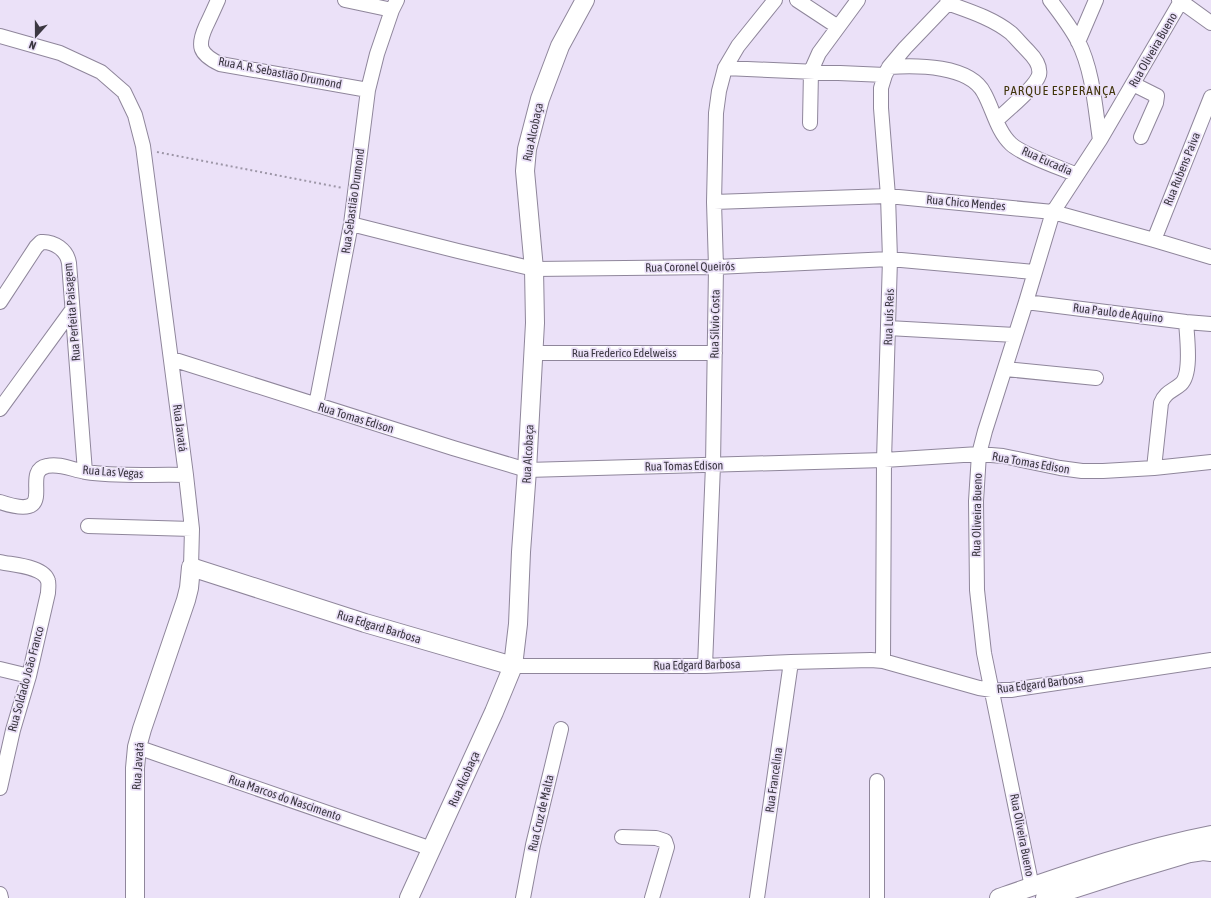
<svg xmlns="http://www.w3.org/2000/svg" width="1211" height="898" font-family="'Asap Condensed',sans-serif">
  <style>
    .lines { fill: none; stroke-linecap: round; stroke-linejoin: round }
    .minor-casing { stroke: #8f869b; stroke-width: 16 }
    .major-casing { stroke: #8f869b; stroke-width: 20 }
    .path { stroke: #9d96a7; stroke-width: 2; stroke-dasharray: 2 3; stroke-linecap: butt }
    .minor { stroke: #fff; stroke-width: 14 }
    .major { stroke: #fff; stroke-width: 18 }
    .labels { text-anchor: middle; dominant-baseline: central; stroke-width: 3.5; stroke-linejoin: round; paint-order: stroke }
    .street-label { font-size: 12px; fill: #3b3741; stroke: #ebe1f8 }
    .neighbourhood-label { font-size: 13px; letter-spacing: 1px; fill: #41350b; stroke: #ebe1f8 }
  </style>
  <rect width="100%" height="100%" fill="#ebe1f8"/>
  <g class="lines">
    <g class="minor-casing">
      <path id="minor" d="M 218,0 C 214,9 210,18 206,26 C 197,46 199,54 220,64 L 368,90
        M 345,0 L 392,10
        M 797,0 L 838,27
        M 1050,0 C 1060,13 1070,26 1078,41 C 1093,71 1095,107 1100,140
        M 1179,0 L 1211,23
        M 947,3 C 969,11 992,18 1011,33 C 1017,39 1022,45 1028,51 C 1034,57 1041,66 1039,75 C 1035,88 1007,110 997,120
        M 0,36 L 60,53 L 101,72 L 124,92 L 135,115 L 143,146 L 186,475 L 192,529 L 191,567
        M 1078,42 L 1096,0
        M 889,67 C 916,65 970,65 984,93 C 993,109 997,131 1011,144 C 1023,155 1061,168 1077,175
        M 725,68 L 885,75
        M 1133,84 L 1157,96 L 1156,103 L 1141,137
        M 810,123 L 811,71 L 819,53 L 858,0
        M 714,202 L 888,196 L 1053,212 L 1154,240 L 1211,257
        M 351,224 L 458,251 L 534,269 L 716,267 L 890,259 L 1034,272
        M 1154,240 L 1211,97
        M 0,302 L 36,247 L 41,242 C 54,241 67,250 69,263 L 85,472
        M 1026,302 L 1186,322 L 1211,324
        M 888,328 L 1015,335
        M 534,353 L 715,353
        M 172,359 L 453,448 L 527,470 L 884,460 L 979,454 L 1003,456 L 1060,468 L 1082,471 L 1103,471 L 1154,468 L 1211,462
        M 1005,369 L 1096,378
        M 316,405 L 351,224 L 368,90 L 377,54 L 392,10 L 397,0
        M 0,409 L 72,310
        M 1154,468 L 1161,403 C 1165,392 1173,391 1181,384 C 1192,374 1187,337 1186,322
        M 0,502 C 62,523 19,471 47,466 C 60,463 73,470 86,472 C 117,477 154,474 186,475
        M 88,526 L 192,529
        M 0,562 C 13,565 44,566 48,581 C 49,584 48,590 48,593 L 29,676 L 13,730 L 0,788
        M 883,661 L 884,460 L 890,259 L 888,196 L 881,108 L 881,88 L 885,75 L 889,67 L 905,48 L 951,0
        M 513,666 L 705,666 L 791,662 L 871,660 L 883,661 L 979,688 L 992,690 L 1011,690 L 1211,660
        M 705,666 L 713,465 L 716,267 L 714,202 L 716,113 L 719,91 L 725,68 L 738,46 L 775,0
        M 0,669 L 29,676
        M 137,747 L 432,849
        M 622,837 L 656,838 L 665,841 L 667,847 L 652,898
        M 1032,887 L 984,653 L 977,590 L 976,501 L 979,454 L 985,431 L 1026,302 L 1053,212 L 1100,140 L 1181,1
        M 0,894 L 1,898
        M 523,898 L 533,845 L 561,729
        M 757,898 L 791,662
        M 877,898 L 877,781"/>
    </g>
    <g class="major-casing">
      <path id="major" d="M 135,898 L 135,768 L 137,747 L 142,729 L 186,600 L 189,588 L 191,567 L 365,623 L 513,666
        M 409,898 L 494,712 L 513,666 L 518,624 L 521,552 L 527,470 L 535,323 L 534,269 L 525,171 L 527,149 L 540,99 L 560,46 L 585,0
        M 999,898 C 1068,874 1139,849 1211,835
        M 1045,898 L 1123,873 L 1190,853 L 1203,851 L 1211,852"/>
    </g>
    <path class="path" d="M 157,152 L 343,188"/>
    <use href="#minor" class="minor"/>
    <use href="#major" class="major"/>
  </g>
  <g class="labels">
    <g class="street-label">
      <text transform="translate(1153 50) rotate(-60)">Rua Oliveira Bueno</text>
      <text transform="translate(280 73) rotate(11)">Rua A. R. Sebastião Drumond</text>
      <text transform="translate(533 132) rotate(-78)">Rua Alcobaça</text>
      <text transform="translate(1047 161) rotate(24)">Rua Eucadia</text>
      <text transform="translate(1182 169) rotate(-68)">Rua Rubens Paiva</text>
      <text transform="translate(353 201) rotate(-82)">Rua Sebastião Drumond</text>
      <text transform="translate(966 203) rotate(5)">Rua Chico Mendes</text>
      <text transform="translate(690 267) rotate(-1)">Rua Coronel Queirós</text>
      <text transform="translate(72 312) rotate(-95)">Rua Perfeita Paisagem</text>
      <text transform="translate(1118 313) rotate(7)">Rua Paulo de Aquino</text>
      <text transform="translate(889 317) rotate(-88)">Rua Luís Reis</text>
      <text transform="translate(715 324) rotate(-89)">Rua Sílvio Costa</text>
      <text x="624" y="353">Rua Frederico Edelweiss</text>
      <text transform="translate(356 418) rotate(17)">Rua Tomas Edison</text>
      <text transform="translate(180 428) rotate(83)">Rua Javatá</text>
      <text transform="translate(528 454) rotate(-87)">Rua Alcobaça</text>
      <text transform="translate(1031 463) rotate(10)">Rua Tomas Edison</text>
      <text transform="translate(684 466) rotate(-1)">Rua Tomas Edison</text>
      <text transform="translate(113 472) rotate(4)">Rua Las Vegas</text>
      <text transform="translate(977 515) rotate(-89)">Rua Oliveira Bueno</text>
      <text transform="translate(379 627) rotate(17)">Rua Edgard Barbosa</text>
      <text transform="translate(697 665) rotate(-1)">Rua Edgard Barbosa</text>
      <text transform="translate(26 679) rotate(-75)">Rua Soldado João Franco</text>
      <text transform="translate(1040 684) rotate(-7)">Rua Edgard Barbosa</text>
      <text transform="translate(138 766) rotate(-86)">Rua Javatá</text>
      <text transform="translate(464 779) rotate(-66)">Rua Alcobaça</text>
      <text transform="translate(774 780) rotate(-82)">Rua Francelina</text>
      <text transform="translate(285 798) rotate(19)">Rua Marcos do Nascimento</text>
      <text transform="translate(541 813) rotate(-77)">Rua Cruz de Malta</text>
      <text transform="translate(1022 835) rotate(79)">Rua Oliveira Bueno</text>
    </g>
    <g class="neighbourhood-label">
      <text x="1060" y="90">PARQUE ESPERANÇA</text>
    </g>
  </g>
  <g transform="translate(36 36) rotate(201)" stroke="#ebe1f8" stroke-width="3" paint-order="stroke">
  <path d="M0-3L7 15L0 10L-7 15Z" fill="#3b3741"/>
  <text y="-6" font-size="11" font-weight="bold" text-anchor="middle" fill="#3b3741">N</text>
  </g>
</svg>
